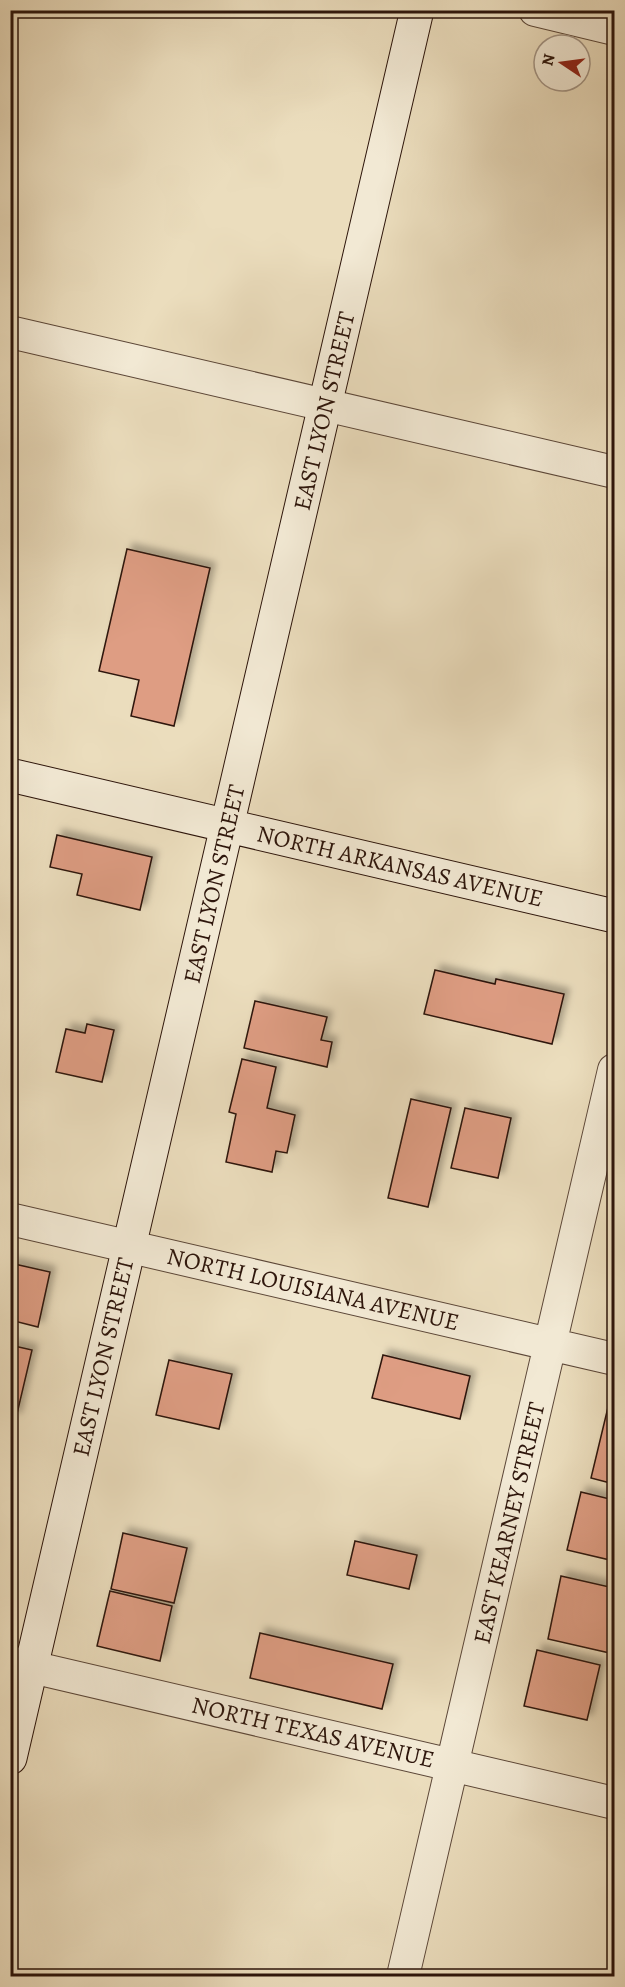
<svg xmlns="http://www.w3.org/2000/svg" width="625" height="1987" font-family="Alegreya,serif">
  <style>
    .building { fill: #de9d83; stroke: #2d150b; stroke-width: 1.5; filter: url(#shadow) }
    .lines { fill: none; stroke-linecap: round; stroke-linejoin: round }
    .street-casing { stroke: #5c4738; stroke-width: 34 }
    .secondary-casing { stroke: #2d150b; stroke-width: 35 }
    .street { stroke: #f2e9d4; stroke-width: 32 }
    .secondary { stroke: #f2e9d4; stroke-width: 33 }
    .labels { text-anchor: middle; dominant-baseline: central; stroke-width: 4.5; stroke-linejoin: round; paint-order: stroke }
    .street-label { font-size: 24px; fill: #2d150b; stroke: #f2e9d4 }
  </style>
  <defs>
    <filter id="shadow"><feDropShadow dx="5.5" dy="-5.5" stdDeviation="3" flood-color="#0004"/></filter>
  </defs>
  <rect width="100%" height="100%" fill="#ebddbd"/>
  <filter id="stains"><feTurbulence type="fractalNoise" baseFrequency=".00333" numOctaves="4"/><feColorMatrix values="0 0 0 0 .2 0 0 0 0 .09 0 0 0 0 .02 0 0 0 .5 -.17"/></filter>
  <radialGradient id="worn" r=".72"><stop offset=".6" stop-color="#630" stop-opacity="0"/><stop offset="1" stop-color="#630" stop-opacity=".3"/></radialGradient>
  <path class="building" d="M 127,549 L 210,568 L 174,726 L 131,716 L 139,680 L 99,671 Z
    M 57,835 L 152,857 L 140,910 L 77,895 L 82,874 L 50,867 Z
    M 435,970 L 495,984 L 496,979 L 564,994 L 552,1044 L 424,1014 Z
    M 255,1001 L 327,1017 L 321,1040 L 332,1042 L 327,1067 L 244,1048 Z
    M 87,1024 L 114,1030 L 102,1082 L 56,1072 L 66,1029 L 85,1033 Z
    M 242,1059 L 276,1067 L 267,1108 L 295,1115 L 287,1153 L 276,1151 L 272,1172 L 226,1162 L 236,1114 L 229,1112 Z
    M 411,1099 L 451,1108 L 428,1207 L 388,1198 Z
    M 465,1108 L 511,1118 L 498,1178 L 451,1168 Z
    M 10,1263 L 50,1272 L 38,1327 L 10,1320 Z
    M 10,1345 L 32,1350 L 16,1418 L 10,1417 Z
    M 383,1355 L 470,1376 L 460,1419 L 372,1398 Z
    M 169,1360 L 232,1374 L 219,1429 L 156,1415 Z
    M 609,1403 L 614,1405 L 614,1484 L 591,1478 Z
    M 581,1492 L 614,1500 L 614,1543 L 610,1560 L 567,1550 Z
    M 123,1533 L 187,1548 L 174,1603 L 111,1589 Z
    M 355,1541 L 417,1555 L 409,1589 L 347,1575 Z
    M 561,1576 L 614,1588 L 614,1654 L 548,1639 Z
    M 110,1591 L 172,1606 L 160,1661 L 97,1646 Z
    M 260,1633 L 393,1664 L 382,1709 L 250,1678 Z
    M 537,1650 L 600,1665 L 587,1720 L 524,1706 Z"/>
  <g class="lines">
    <g class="street-casing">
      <path id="street" d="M 535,10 L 614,29
        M 10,332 L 614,472
        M 10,1219 L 614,1359
        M 10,1662 L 614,1803
        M 403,1976 L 614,1070"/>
    </g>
    <g class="secondary-casing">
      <path id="secondary" d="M 10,775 L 614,916
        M 10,1758 L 417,10"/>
    </g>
    <use href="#street" class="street"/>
    <use href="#secondary" class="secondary"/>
  </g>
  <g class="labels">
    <g class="street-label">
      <text transform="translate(324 411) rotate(-77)">EAST LYON STREET</text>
      <text transform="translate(400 866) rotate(13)">NORTH ARKANSAS AVENUE</text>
      <text transform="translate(214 884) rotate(-77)">EAST LYON STREET</text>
      <text transform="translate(313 1289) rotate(13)">NORTH LOUISIANA AVENUE</text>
      <text transform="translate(103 1357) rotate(-77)">EAST LYON STREET</text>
      <text transform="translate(509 1523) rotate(-77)">EAST KEARNEY STREET</text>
      <text transform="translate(313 1732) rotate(13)">NORTH TEXAS AVENUE</text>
    </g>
  </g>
  <rect width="625" height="1987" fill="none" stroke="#ebddbd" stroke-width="36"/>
  <rect x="12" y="12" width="601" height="1963" fill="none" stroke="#2d150b" stroke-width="3"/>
  <rect x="18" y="18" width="589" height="1951" fill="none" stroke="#2d150b" stroke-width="1.5"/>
  <g transform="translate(562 63) rotate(283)"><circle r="28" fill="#f2e9d4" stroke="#a39484" stroke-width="1.5"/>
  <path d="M0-4.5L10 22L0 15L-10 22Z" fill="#8f2418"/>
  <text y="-9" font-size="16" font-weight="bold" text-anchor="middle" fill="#2d150b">N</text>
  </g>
  <rect width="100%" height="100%" filter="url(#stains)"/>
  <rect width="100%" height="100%" fill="url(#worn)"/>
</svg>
